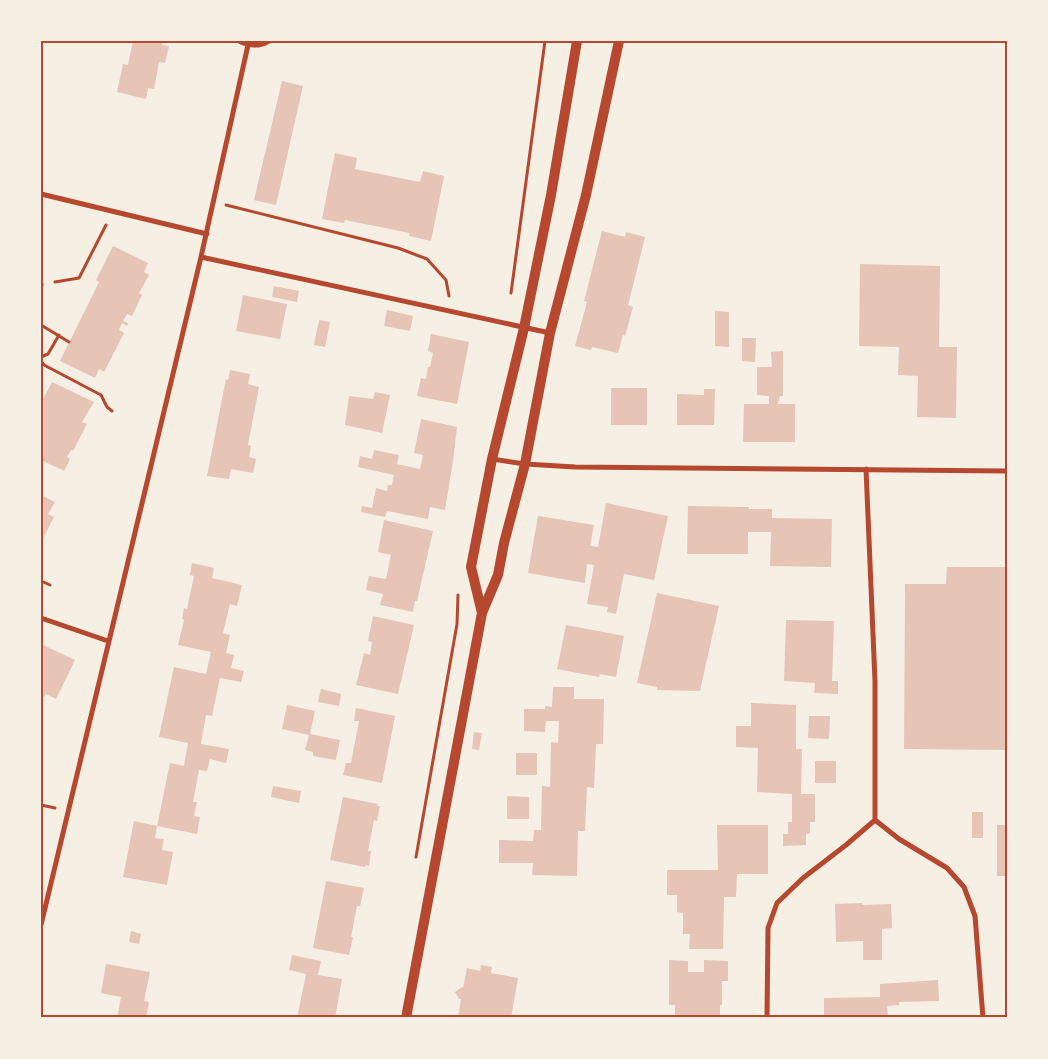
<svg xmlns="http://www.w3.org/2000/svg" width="1048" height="1059" font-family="Mulish,sans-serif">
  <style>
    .building { fill: #e6c5b7 }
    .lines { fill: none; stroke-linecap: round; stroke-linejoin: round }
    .path { stroke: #b5482f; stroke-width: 3 }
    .minor { stroke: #b5482f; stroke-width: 5 }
    .secondary { stroke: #b5482f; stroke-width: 10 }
    .neatline { fill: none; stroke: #b5482f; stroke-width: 2 }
  </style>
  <rect width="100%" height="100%" fill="#f6efe4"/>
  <path class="building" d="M 133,41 L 163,41 L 162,45 L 169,46 L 165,63 L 159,62 L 154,89 L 148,88 L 146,99 L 117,92 L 123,64 L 128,65 Z
    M 282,81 L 303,86 L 276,205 L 254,200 Z
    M 335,153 L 357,158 L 355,169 L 420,182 L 423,171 L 444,176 L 431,241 L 409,236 L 410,233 L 345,220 L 344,223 L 322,219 Z
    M 602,231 L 625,237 L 626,232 L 645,237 L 628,305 L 633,307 L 625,336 L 623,335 L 618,353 L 592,347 L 591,350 L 575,346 L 587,302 L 584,301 Z
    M 113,246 L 148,263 L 144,272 L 149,275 L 139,293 L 142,295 L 132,316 L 127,314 L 123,321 L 128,323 L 127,326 L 122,323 L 119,330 L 124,333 L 104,372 L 99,369 L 95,378 L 60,361 L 99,282 L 96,280 Z
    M 860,264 L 940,266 L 939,347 L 957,347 L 956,418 L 917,417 L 918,376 L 898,375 L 899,347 L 859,346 Z
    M 274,286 L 299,291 L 297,302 L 272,297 Z
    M 243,295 L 287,304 L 280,339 L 236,331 Z
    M 387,310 L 413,316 L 410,331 L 384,326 Z
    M 715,311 L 729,312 L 729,347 L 715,346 Z
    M 319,320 L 330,322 L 325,347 L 314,345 Z
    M 431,334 L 469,342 L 457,404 L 417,396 L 421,378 L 426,379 L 428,367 L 430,367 L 433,353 L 428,351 Z
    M 742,338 L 756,338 L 755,362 L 742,361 Z
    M 783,351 L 783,396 L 780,396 L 778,404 L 795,404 L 795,442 L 743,442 L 744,404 L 769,404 L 769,396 L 757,395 L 757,367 L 772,367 L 771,352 Z
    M 230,370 L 250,374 L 248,384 L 259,387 L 248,445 L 251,446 L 249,457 L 256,459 L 253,473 L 231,469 L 229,479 L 207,476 L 226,379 L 228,380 Z
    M 52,382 L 94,402 L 82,422 L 87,424 L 73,451 L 71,450 L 67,457 L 70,459 L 64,471 L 41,460 L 41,403 Z
    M 611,388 L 647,388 L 647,425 L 611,425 Z
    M 704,389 L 715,389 L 714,425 L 677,425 L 677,394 L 704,395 Z
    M 375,392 L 390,395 L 382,433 L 345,425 L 349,396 L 373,399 Z
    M 421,419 L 457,427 L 453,461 L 445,510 L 430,507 L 428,519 L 387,511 L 385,517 L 361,512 L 362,506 L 372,508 L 376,488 L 387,491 L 388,485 L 392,485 L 394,475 L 358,467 L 360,456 L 372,459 L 374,450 L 399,455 L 397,464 L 420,469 L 423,455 L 414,453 Z
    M 41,495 L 55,502 L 48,514 L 54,517 L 41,542 Z
    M 606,503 L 668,516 L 654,580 L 624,574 L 616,614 L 607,612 L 608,607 L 587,604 L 594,565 L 587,564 L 585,583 L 528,573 L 538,516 L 594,525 L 590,546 L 598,547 Z
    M 688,506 L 749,507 L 749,509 L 772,509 L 772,518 L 832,519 L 831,567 L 770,566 L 771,532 L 748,532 L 748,554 L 687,554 Z
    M 384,520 L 433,531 L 417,601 L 415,601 L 413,612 L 380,605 L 383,594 L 366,590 L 369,576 L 386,579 L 391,555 L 378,552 Z
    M 192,563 L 214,568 L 212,578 L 242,585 L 237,606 L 230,604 L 223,633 L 230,635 L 226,653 L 234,655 L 231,668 L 244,671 L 241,682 L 220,678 L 212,716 L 206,715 L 201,744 L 229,749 L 226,763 L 210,759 L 207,771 L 199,770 L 193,802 L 197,802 L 194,816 L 200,817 L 197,834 L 157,826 L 170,763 L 184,766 L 188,743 L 159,737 L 174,667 L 206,674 L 211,652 L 178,645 L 184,620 L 182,619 L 184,608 L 187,609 L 194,576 L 190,575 Z
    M 947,567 L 1007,567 L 1007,750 L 904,749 L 905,584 L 946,584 Z
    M 657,593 L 719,606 L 700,691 L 657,690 L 657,687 L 637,683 Z
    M 373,616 L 414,625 L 398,694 L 356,685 L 364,653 L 370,655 L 372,642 L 368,641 Z
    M 786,620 L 834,621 L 832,681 L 838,681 L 838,694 L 814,693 L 815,683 L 784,681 Z
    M 566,625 L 624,636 L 616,677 L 600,674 L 599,677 L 557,669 Z
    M 41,644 L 75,660 L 56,699 L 46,694 L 44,697 L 41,696 Z
    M 553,687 L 574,687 L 574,699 L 604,699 L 603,744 L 596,744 L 594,788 L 587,787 L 585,831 L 578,831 L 577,876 L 532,875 L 533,863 L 499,863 L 499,840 L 533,841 L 534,830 L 541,830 L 542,786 L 550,787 L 551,742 L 558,743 L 559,721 L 546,721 L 545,732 L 524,731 L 524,709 L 545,709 L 545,706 L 552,707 Z
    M 321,689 L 341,694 L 339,706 L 318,702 Z
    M 751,703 L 796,705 L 796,749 L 802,749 L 801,794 L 815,794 L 815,822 L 810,822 L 810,833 L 806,834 L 806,845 L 783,846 L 783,834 L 788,834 L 788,822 L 792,822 L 792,794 L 757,792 L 758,748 L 736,747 L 736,726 L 751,726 Z
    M 287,705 L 315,711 L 310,734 L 340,740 L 336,760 L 313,756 L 313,752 L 305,750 L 309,735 L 282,729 Z
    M 356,708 L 395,716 L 382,783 L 343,775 L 346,763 L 351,763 L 359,721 L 354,721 Z
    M 809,716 L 830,716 L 829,739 L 808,738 Z
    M 474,732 L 482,733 L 479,750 L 472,749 Z
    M 516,753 L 537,753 L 537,775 L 516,775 Z
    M 815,761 L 836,761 L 836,783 L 815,783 Z
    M 273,786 L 301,791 L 299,803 L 271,797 Z
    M 507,796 L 529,797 L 529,819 L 507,819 Z
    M 343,797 L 378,804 L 377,806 L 380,806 L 377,821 L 374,820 L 368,851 L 371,851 L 369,866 L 366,865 L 365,867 L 330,860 Z
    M 972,812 L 983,812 L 983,838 L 972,838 Z
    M 134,821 L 157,826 L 155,838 L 164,839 L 162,850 L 173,852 L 167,885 L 123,877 Z
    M 717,825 L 768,825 L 768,874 L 737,874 L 736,897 L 724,897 L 723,949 L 689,949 L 690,934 L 683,934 L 683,913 L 677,912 L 677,895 L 667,895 L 667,870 L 718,870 Z
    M 997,825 L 1007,825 L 1007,876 L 997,876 Z
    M 326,881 L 364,888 L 360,906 L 357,906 L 351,937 L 353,937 L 349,955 L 313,948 Z
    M 862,903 L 862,905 L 891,904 L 892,928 L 882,929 L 882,960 L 863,960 L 863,941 L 836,942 L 835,904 Z
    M 131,931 L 141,934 L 139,944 L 129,942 Z
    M 292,955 L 321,961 L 318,975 L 342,979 L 335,1018 L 297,1018 L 306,974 L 289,970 Z
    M 669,960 L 688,961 L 688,972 L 704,972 L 704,960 L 728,961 L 728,981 L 722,981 L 722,1005 L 720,1005 L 720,1018 L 675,1018 L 675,1005 L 669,1005 Z
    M 106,964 L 150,972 L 144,1001 L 149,1002 L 146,1018 L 117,1018 L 121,997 L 101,993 Z
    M 481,965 L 492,967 L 491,973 L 518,978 L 511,1018 L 458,1018 L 461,999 L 459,999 L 455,992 L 462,987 L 463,988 L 467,968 L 480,971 Z
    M 938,980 L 939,1001 L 899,1002 L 899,1005 L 887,1006 L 888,1018 L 824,1018 L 824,998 L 880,997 L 880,984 Z"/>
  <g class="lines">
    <path class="path" d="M 226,205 L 398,248 L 427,259 L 446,280 L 449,296
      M 55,282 L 79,278 L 106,225
      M 511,293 L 545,41
      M 41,325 L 69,342
      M 41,357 L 48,354 L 59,335
      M 41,361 L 44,365 L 101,395 L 107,407 L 112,411
      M 41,581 L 50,585
      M 41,805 L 55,808
      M 416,857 L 457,624 L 458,595"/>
    <path class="minor" d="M 239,41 C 249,46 259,47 269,41
      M 41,194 L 207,234
      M 201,257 L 550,333
      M 41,285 L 41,284
      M 492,459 L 525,464 L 575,467 L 1007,471
      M 41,618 L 108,641
      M 875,820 L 899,839 L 947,868 L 964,887 L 975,916 L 983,1018
      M 41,925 L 201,257 L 248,45
      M 767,1018 L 768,928 L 777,903 L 803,878 L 846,845 L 875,820 L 875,681 L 866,469"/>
    <path class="secondary" d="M 482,613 L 471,567 L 492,459 L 524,328 L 551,195 L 577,41
      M 406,1018 L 482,613 L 498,575 L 504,543 L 525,464 L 550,333 L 586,195 L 619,41"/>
  </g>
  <rect width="1048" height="1059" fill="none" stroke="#f6efe4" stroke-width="85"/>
  <rect x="42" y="42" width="964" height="974" class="neatline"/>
</svg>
